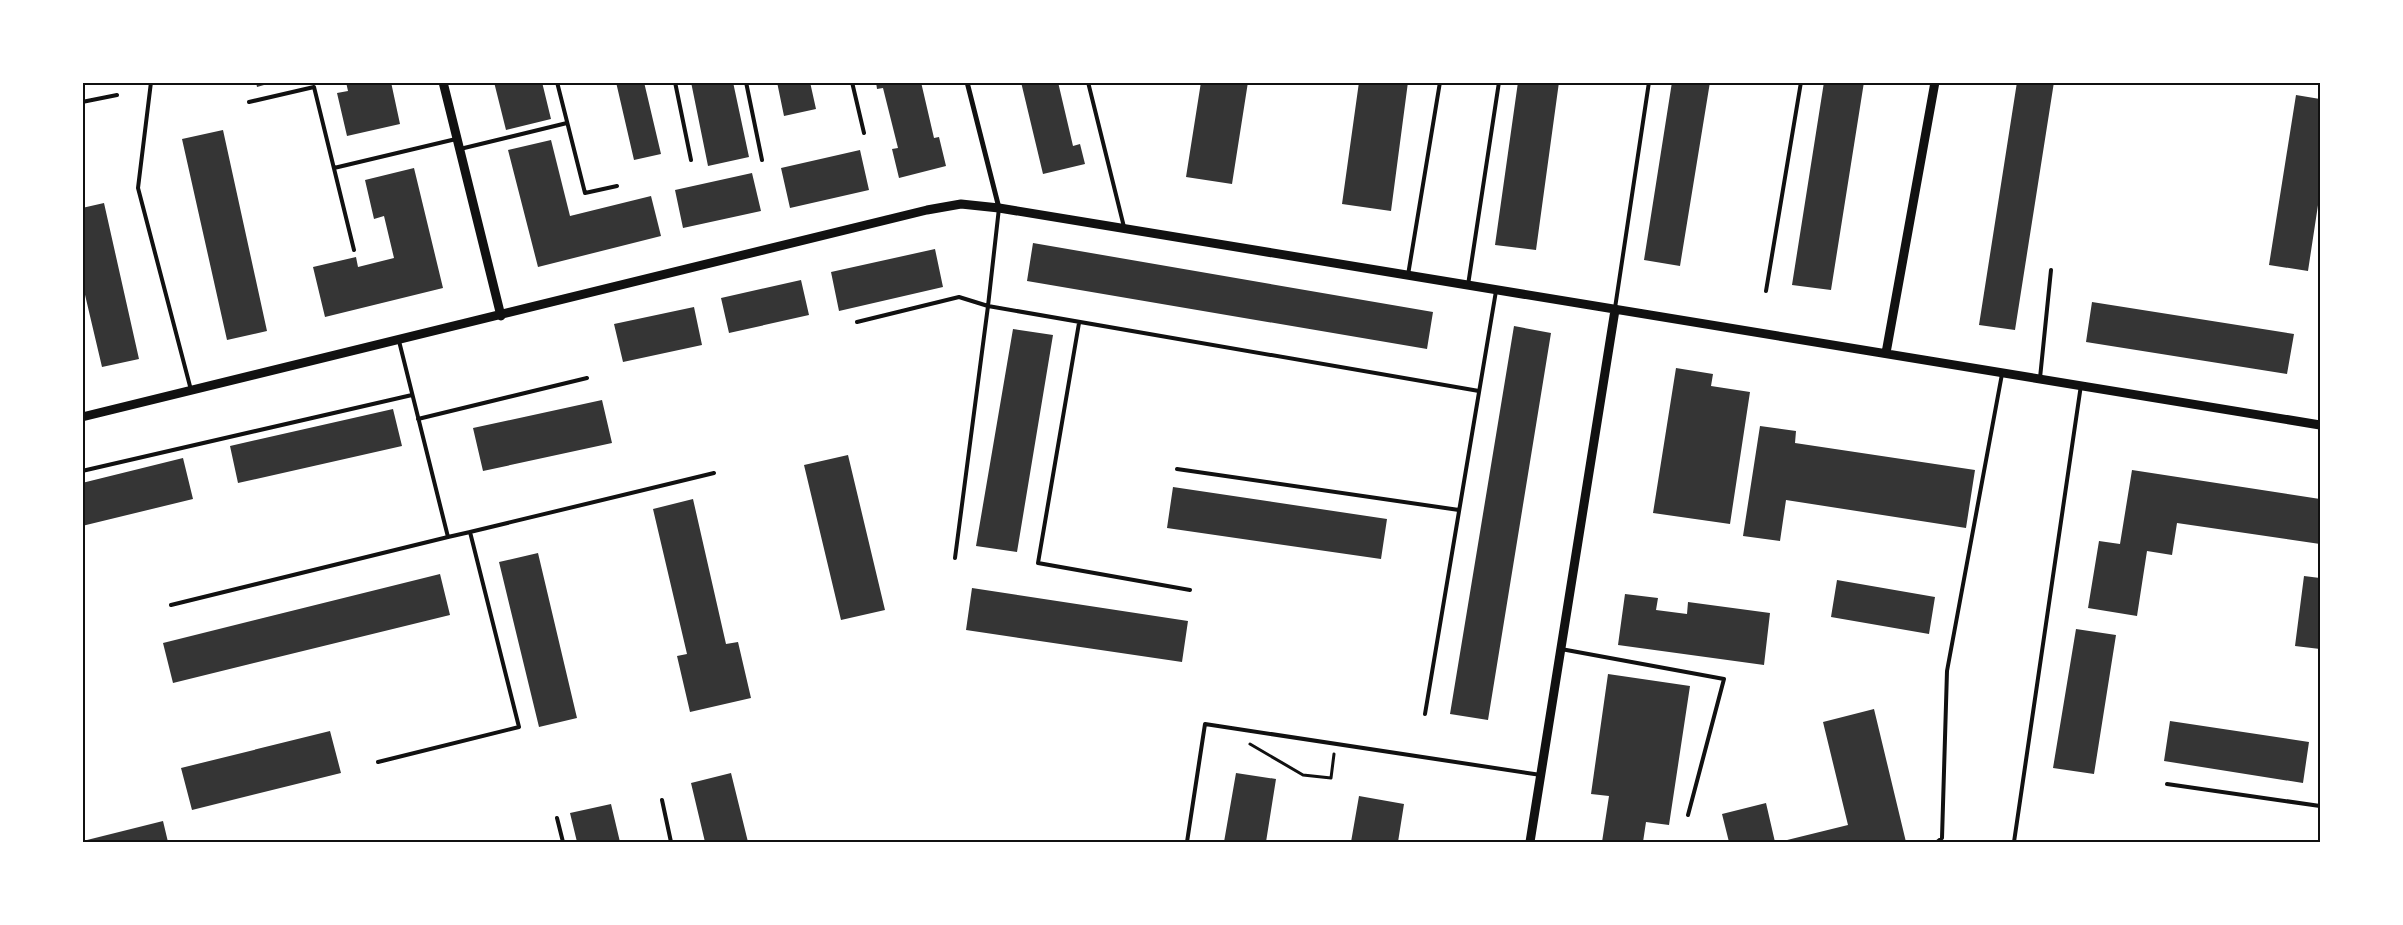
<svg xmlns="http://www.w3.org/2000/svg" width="2403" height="925" font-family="Raleway,sans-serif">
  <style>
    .building { fill: #353535 }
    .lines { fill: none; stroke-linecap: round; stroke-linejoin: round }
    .path { stroke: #111; stroke-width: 3 }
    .service { stroke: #111; stroke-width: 4 }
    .minor { stroke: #111; stroke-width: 5 }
    .tertiary { stroke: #111; stroke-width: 9 }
    .neatline { fill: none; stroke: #111; stroke-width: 2 }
  </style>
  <rect width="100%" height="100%" fill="#fff"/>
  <path class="building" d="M 256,82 L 271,82 L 271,83 L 257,87 Z
    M 346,82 L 391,82 L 400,124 L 347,136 L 337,93 L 348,91 Z
    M 494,82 L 542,82 L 551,119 L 506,130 Z
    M 616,82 L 644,82 L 661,154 L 634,160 Z
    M 691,82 L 733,82 L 749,157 L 708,166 Z
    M 777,82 L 810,82 L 816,109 L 784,116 Z
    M 876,82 L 921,82 L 934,138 L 939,137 L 946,166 L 899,178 L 892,149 L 898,148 L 883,88 L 877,89 Z
    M 1021,82 L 1058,82 L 1073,146 L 1080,144 L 1085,164 L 1043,174 Z
    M 1201,82 L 1248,82 L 1232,184 L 1186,177 Z
    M 1359,82 L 1408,82 L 1391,211 L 1342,204 Z
    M 1518,82 L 1559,82 L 1536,250 L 1495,245 Z
    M 1672,82 L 1710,82 L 1680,266 L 1644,260 Z
    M 1824,82 L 1864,82 L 1831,290 L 1792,285 Z
    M 2017,82 L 2054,82 L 2015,330 L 1979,325 Z
    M 2296,95 L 2320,99 L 2320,192 L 2308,271 L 2269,265 Z
    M 223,130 L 267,331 L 227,340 L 182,139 Z
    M 551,140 L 570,216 L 651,196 L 661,236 L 538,267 L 508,150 Z
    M 860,150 L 869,190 L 790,208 L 781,168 Z
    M 414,168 L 443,288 L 325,317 L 313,267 L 356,257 L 358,267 L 394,258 L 384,216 L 374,219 L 365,180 Z
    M 752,173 L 761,211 L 683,228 L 675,190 Z
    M 104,203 L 139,359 L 102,367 L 82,282 L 82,208 Z
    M 1033,243 L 1433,312 L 1427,349 L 1027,281 Z
    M 935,249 L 943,287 L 839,311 L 831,272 Z
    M 801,280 L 809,315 L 729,333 L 721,298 Z
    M 2092,302 L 2294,334 L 2287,374 L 2086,342 Z
    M 694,307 L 702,345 L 623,362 L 614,324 Z
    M 1514,326 L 1551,333 L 1488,720 L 1450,714 Z
    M 1013,329 L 1053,335 L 1017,552 L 976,546 Z
    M 1676,368 L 1713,374 L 1711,386 L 1750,392 L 1730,524 L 1653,513 Z
    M 602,400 L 612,443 L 483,471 L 473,428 Z
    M 393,409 L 402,446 L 238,483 L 230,446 Z
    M 1760,426 L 1796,431 L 1795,443 L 1975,470 L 1966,528 L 1786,500 L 1780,541 L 1743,536 Z
    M 848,455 L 885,610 L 841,620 L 804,465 Z
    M 183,458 L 193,499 L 82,526 L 82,483 Z
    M 2132,470 L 2320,499 L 2320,544 L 2177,523 L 2172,555 L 2147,551 L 2137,616 L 2088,608 L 2099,541 L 2120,544 Z
    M 1173,487 L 1387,519 L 1381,559 L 1167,528 Z
    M 693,499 L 726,644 L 738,642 L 751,698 L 690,712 L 677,656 L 687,654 L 653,509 Z
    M 538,553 L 577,718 L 539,727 L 499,562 Z
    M 440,574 L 450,615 L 173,683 L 163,643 Z
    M 2304,576 L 2320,578 L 2320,649 L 2295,646 Z
    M 1837,580 L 1935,597 L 1929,634 L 1831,617 Z
    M 972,588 L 1188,621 L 1182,662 L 966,630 Z
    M 1625,594 L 1658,598 L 1656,610 L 1687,614 L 1688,602 L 1770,613 L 1764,665 L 1618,645 Z
    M 2076,629 L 2116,635 L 2094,774 L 2053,768 Z
    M 1608,674 L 1690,686 L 1669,825 L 1646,822 L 1643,842 L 1602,842 L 1609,796 L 1591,794 Z
    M 1874,709 L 1906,842 L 1779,842 L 1848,825 L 1823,722 Z
    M 2170,721 L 2309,742 L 2303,783 L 2164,761 Z
    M 330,731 L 341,773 L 192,810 L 181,768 Z
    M 731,773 L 748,842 L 705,842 L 691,783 Z
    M 1236,773 L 1276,779 L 1266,842 L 1224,842 Z
    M 1359,796 L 1404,804 L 1398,842 L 1351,842 Z
    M 1766,803 L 1775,842 L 1729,842 L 1722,814 Z
    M 611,804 L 620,842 L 577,842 L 570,813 Z
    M 163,821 L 168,842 L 88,842 L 87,840 Z"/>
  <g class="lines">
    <path class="path" d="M 1250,744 L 1303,775 L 1331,778 L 1334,754"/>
    <path class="service" d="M 151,82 L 138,188 L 191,390
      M 557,82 L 585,193 L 617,186
      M 675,82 L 691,160
      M 746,82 L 762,160
      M 852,82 L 864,133
      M 1088,82 L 1124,227
      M 82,102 L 117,95
      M 249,102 L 314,87 L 354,250
      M 460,149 L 567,123
      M 334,168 L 456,139
      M 999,208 L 988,306 L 1479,391
      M 1408,275 L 1440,82
      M 1468,285 L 1499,82
      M 1766,291 L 1801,82
      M 1615,308 L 1649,82
      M 857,322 L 959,297 L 988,306 L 955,558
      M 1079,323 L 1038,563 L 1190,590
      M 2040,378 L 2051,270
      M 418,419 L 587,378
      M 1177,469 L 1459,510
      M 82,471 L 412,395
      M 470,532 L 714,473
      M 171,605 L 448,537
      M 1561,649 L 1724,679 L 1688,815
      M 1425,714 L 1496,291
      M 378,762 L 519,727 L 470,532 L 448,537 L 399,341
      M 2167,784 L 2320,806
      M 662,800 L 671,842
      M 557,818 L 563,842
      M 1187,842 L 1205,724 L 1541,775
      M 1937,842 L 1942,838 L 1947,671 L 2002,374
      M 2014,842 L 2081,385"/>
    <path class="minor" d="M 967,82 L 999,208"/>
    <path class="tertiary" d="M 443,82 L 501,316
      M 1886,353 L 1935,82
      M 82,417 L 927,210 L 961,204 L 999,208 L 2320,425
      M 1530,842 L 1615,310"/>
  </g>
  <rect width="2403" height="925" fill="none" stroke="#ffffff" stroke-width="168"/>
  <rect x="84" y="84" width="2235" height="757" class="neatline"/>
</svg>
